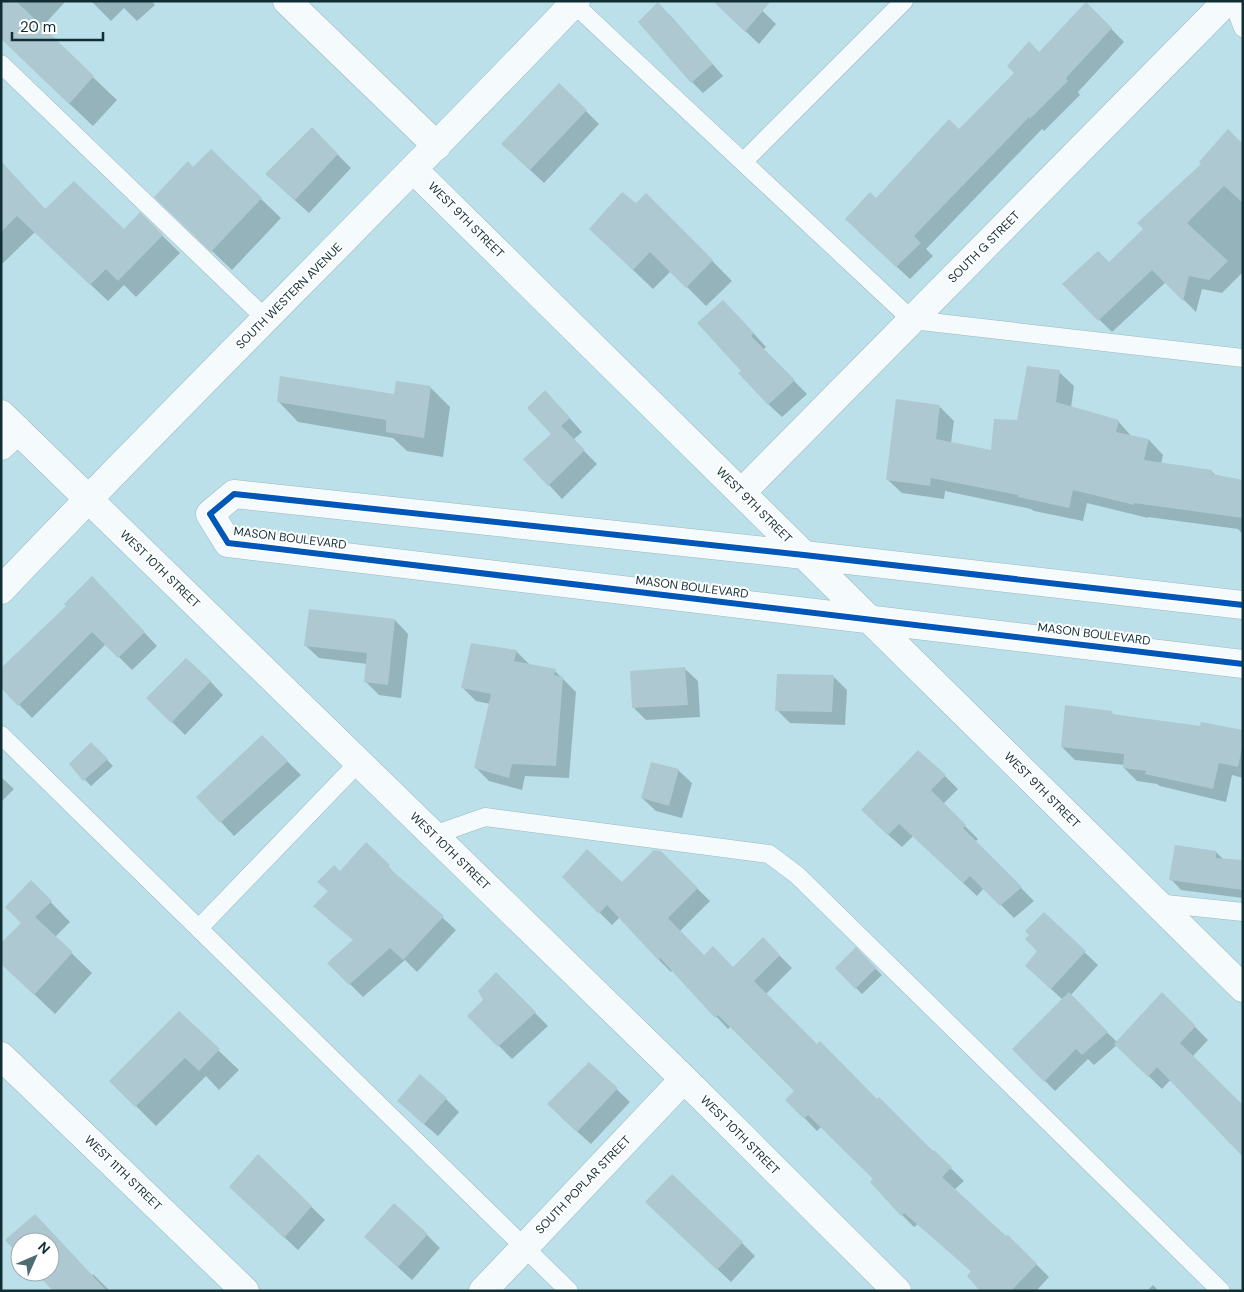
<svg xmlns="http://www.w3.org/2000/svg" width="1244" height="1292" font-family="'DM Sans',sans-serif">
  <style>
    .shadow { fill: #0003 }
    .building { fill: #adc8d1 }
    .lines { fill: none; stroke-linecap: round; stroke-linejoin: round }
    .service-casing { stroke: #9bb8c0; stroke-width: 19 }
    .minor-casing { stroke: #9bb8c0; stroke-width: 29 }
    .service { stroke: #f5fafc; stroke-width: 18 }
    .minor { stroke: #f5fafc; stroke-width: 28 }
    .cycleway-casing { stroke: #fff; stroke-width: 9 }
    .cycleway { stroke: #0057b8; stroke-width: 6 }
    .labels { text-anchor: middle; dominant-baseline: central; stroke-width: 4; stroke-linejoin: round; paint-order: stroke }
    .street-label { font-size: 12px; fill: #122e35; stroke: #fff }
  </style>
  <rect width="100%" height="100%" fill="#bbe0e9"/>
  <path class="shadow" d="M 1,1 L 66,1 L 41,28 L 117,100 L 93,126 L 35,71 Z
    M 91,1 L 152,1 L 155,5 L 137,21 L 124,8 L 111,21 Z
    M 714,1 L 752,1 L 776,24 L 759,44 Z
    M 1086,3 L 1124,42 L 1078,92 L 1080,95 L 1044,131 L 1042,129 L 926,249 L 933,256 L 910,279 L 859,232 L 876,200 L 959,131 L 1039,54 Z
    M 669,14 L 723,76 L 703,93 L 692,82 Z
    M 559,84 L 599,124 L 544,183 L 516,157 Z
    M 312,129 L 351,168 L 309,213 L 280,187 Z
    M 1243,146 L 1243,272 L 1222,293 L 1202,289 L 1196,312 L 1166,282 L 1112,332 L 1063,284 L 1109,264 Z
    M 211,151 L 281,218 L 232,270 L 176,217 L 193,168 Z
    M 9,171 L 46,210 L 124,231 L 140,214 L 180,253 L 136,297 L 124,285 L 108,301 L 35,232 L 1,265 L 1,179 Z
    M 646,194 L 732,281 L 706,306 L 671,271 L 653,289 L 610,248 L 636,204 Z
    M 736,314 L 766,347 L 763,350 L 807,394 L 782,417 L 768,404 L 743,371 Z
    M 1059,372 L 1074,386 L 1071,408 L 1118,421 L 1132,437 L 1149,440 L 1163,455 L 1161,464 L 1212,472 L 1216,476 L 1243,482 L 1243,534 L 1238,529 L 1148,517 L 1148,518 L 1087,503 L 1083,521 L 1034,511 L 1031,509 L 945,491 L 944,499 L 902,493 L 887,479 L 940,407 L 954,421 L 951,443 L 992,451 Z
    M 431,388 L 450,407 L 443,457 L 407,451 L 393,438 L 298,422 L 279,402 L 396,396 Z
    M 558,405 L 582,432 L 573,440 L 597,464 L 562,499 L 525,459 L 553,434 Z
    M 105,591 L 157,646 L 132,670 L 106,644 L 32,718 L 1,686 Z
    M 395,620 L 408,634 L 401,698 L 379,695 L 366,682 L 367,664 L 319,658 L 305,645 Z
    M 516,651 L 530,665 L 555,671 L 576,692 L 569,778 L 525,776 L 522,790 L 489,781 L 476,768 L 490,704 L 476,701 L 463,688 Z
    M 684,668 L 698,681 L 700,717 L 646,720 L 633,707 Z
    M 834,677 L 847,690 L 845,725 L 790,723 L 777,710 Z
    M 210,681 L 223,695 L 185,735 L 148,698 Z
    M 1111,712 L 1114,715 L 1201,727 L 1243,731 L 1243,778 L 1232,775 L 1226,802 L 1160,786 L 1157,784 L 1137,781 L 1124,768 L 1124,765 L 1075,760 L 1062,747 Z
    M 262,736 L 301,775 L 234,836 L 198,797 Z
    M 91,743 L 113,766 L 91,786 L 70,764 Z
    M 678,770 L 692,783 L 682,818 L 656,811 L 642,798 Z
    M 945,776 L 958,789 L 943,804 L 978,839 L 975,842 L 1034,901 L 1014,918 L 984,888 L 977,896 L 913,836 L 902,847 L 875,823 Z
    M 1,777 L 14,789 L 1,802 Z
    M 366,843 L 401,880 L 456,930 L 417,972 L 405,960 L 363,997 L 329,963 L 354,940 L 328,919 L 329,892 L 318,882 L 340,872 Z
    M 660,852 L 710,901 L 679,932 L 704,957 L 733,968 L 763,939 L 792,968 L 766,994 L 817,1046 L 933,1153 L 934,1152 L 964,1181 L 954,1190 L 1006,1238 L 1008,1236 L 1049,1277 L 1036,1291 L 982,1291 L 972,1272 L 918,1224 L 914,1227 L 902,1215 L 875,1179 L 822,1126 L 817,1131 L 787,1100 L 796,1091 L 731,1026 L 728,1029 L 673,970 L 671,972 L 659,960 L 620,917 L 612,925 L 564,877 L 622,883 Z
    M 1216,852 L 1224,860 L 1243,861 L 1243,898 L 1181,890 L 1171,879 Z
    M 31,882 L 70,922 L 55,937 L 92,973 L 55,1014 L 12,973 Z
    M 1044,914 L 1098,965 L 1070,996 L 1117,1042 L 1162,994 L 1208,1040 L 1162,1089 L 1117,1045 L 1094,1065 L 1088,1059 L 1055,1091 L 1013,1049 L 1063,1000 L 1040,979 L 1038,951 Z
    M 856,949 L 882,975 L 862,994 L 836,968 Z
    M 496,974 L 548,1026 L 512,1059 L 469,1016 L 485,1000 Z
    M 179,1013 L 239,1070 L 219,1090 L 206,1076 L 156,1126 L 111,1081 Z
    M 589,1063 L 630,1102 L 591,1144 L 561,1117 Z
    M 446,1099 L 459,1112 L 438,1136 L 412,1114 Z
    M 258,1156 L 325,1220 L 298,1250 L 244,1200 Z
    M 660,1215 L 742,1243 L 755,1256 L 731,1282 Z
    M 35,1216 L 92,1276 L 93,1274 L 110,1291 L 55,1291 L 37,1272 L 50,1272 L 50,1242 L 20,1242 L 20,1254 L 7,1240 Z
    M 427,1235 L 440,1248 L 412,1280 L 379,1250 Z
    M 1153,1285 L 1159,1291 L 1147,1291 Z"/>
  <path class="building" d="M 1,1 L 16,1 L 94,76 L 69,104 L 1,39 Z
    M 713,1 L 771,1 L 745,32 Z
    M 658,2 L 713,64 L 691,83 L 638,22 Z
    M 1086,2 L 1112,28 L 1066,78 L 1068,81 L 1030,119 L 1029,117 L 914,236 L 921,243 L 896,267 L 845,219 L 870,192 L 876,198 L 949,119 L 959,129 L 1014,73 L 1007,66 L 1029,41 L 1039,52 Z
    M 559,83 L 587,110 L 530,170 L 501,144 Z
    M 312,127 L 338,154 L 295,200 L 265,174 Z
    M 1228,129 L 1243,144 L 1243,203 L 1224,186 L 1187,223 L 1228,261 L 1209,280 L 1189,276 L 1183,301 L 1152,270 L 1098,321 L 1062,284 L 1098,251 L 1109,262 L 1143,229 L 1137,223 L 1201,164 L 1199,162 Z
    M 211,149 L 262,198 L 211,252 L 154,197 L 188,161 L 193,167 Z
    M 1,161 L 45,209 L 74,181 L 124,229 L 140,212 L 163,235 L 118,281 L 106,269 L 90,285 L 17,216 L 1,232 Z
    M 622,192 L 636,203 L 646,193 L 713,260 L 686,288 L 650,252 L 633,270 L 589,229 Z
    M 723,300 L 754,333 L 751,336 L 795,380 L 768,405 L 738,373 L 741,371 L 697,323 Z
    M 1027,366 L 1060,370 L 1056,402 L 1119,420 L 1116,432 L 1149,439 L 1144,460 L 1212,470 L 1212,474 L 1243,480 L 1243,518 L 1134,503 L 1134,505 L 1073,490 L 1069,508 L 1018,497 L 1018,495 L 931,478 L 930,486 L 886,480 L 896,399 L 940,405 L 936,439 L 991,450 L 994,419 L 1017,420 Z
    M 280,376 L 394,394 L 396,381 L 431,386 L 424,438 L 386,432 L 386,420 L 277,402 Z
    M 545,390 L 570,418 L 561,426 L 585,450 L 548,486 L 523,459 L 551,434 L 527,408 Z
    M 92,576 L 145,632 L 118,658 L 92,632 L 18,706 L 1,688 L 1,668 L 66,606 L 64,604 Z
    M 309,609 L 395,619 L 388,685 L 364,682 L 367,653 L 304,646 Z
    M 471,643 L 517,650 L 514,661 L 556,669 L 554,675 L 563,677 L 556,766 L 512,764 L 509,778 L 474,768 L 491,694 L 461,688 Z
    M 186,658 L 211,681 L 171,723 L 146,698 Z
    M 685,667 L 688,705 L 632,708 L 630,671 Z
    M 777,674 L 834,675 L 832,712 L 775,711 Z
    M 1065,705 L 1112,711 L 1112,714 L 1200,726 L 1201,722 L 1243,730 L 1243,743 L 1238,767 L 1219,763 L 1213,789 L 1145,774 L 1146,771 L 1123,768 L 1124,754 L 1061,747 Z
    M 262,735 L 288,761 L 220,823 L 196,797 Z
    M 91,742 L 108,759 L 83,781 L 69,764 Z
    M 918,750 L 946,775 L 931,790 L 966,825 L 963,828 L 1022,887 L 1000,906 L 970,876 L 963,883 L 899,824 L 888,835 L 861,810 Z
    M 651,762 L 679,769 L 669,806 L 641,798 Z
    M 366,842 L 390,865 L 388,867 L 444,916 L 403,960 L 390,948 L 349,985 L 327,963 L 353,940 L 313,906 L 328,891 L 317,882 L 334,865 L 340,871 Z
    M 1175,845 L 1216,851 L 1216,858 L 1243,860 L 1243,890 L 1169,880 Z
    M 587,849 L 622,882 L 654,850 L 661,851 L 698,888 L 668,918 L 704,955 L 713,946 L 733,967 L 763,937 L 780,955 L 754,981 L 817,1044 L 820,1041 L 877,1099 L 879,1097 L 933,1151 L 934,1150 L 952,1167 L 942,1177 L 1006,1236 L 1008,1235 L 1037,1264 L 1011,1291 L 980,1291 L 967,1276 L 971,1271 L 904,1213 L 901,1216 L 870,1182 L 873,1179 L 808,1115 L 804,1119 L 785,1100 L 794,1091 L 718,1015 L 715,1018 L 660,958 L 658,960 L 607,905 L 599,914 L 562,877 Z
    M 31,880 L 52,901 L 35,917 L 73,952 L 34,995 L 1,964 L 1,943 L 21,923 L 5,907 Z
    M 1044,912 L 1086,951 L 1051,989 L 1025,966 L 1037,951 L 1025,939 L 1029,935 L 1025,931 Z
    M 856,947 L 876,968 L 855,989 L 835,968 Z
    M 496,972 L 536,1012 L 498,1047 L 467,1016 L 483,1000 L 478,991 Z
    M 1069,992 L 1108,1032 L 1082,1055 L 1076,1049 L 1044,1082 L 1012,1049 Z
    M 1162,992 L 1196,1026 L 1180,1043 L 1243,1105 L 1243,1157 L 1157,1067 L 1148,1077 L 1114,1044 Z
    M 179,1011 L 220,1049 L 199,1071 L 185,1058 L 135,1107 L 109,1081 Z
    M 589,1062 L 618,1088 L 577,1132 L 547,1104 Z
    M 420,1074 L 447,1098 L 424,1124 L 397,1101 Z
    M 258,1154 L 312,1206 L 284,1238 L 229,1187 Z
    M 672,1174 L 743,1242 L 717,1270 L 645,1202 Z
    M 394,1203 L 428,1234 L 398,1267 L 364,1237 Z
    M 35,1214 L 107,1291 L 53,1291 L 35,1272 L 50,1272 L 50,1242 L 20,1242 L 20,1256 L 5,1240 Z"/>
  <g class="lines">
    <g class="service-casing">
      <path id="service" d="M 1233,1 L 1243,28
        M 574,4 L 912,320 L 1243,358
        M 1,64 L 266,319
        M 743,162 L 904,1
        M 1,735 L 569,1291
        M 434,835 L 485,817 L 769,854 L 797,875 L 1221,1291
        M 1156,903 L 1243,912
        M 199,928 L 359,762"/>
    </g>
    <g class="minor-casing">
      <path id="minor" d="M 287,1 L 437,146
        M 414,170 L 1243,988
        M 1,414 L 684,1079 L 897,1291
        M 1,446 L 18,430
        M 742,492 L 1227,1
        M 1,590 C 190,391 387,200 576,1
        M 1243,605 L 804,555 L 234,494 L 210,514 L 228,543 L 1243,664
        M 1,1056 L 245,1291
        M 483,1291 L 684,1079"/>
    </g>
    <use href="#service" class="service"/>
    <use href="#minor" class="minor"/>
    <g class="cycleway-casing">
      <path id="cycleway" d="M 1243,605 L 804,555 L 234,494 L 210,514 L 228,543 L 1243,664"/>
    </g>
    <use href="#cycleway" class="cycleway"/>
  </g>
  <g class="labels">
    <g class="street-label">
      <text transform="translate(466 220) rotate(45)">WEST 9TH STREET</text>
      <text transform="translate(984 247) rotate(-45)">SOUTH G STREET</text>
      <text transform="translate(289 296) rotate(-45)">SOUTH WESTERN AVENUE</text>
      <text transform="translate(754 505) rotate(45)">WEST 9TH STREET</text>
      <text transform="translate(290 538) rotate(7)">MASON BOULEVARD</text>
      <text transform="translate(160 569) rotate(44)">WEST 10TH STREET</text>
      <text transform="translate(692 587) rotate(7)">MASON BOULEVARD</text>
      <text transform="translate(1094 634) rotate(7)">MASON BOULEVARD</text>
      <text transform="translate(1042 790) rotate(45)">WEST 9TH STREET</text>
      <text transform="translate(450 851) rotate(44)">WEST 10TH STREET</text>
      <text transform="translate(740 1135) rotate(45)">WEST 10TH STREET</text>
      <text transform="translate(123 1173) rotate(44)">WEST 11TH STREET</text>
      <text transform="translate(583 1185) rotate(-46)">SOUTH POPLAR STREET</text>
    </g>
  </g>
  <rect width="1244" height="1292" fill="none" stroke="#122e35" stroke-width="5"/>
  <g transform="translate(35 1257) rotate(45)"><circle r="24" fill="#ffffff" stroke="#a0abae"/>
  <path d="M0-4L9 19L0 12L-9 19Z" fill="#4d6c74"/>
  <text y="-8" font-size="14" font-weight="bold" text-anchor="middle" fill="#122e35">N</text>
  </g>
  <path d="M12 32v8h91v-8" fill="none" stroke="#122e35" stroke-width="2.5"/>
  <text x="20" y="32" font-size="15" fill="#122e35" stroke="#ffffff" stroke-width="4" paint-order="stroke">20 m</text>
</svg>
